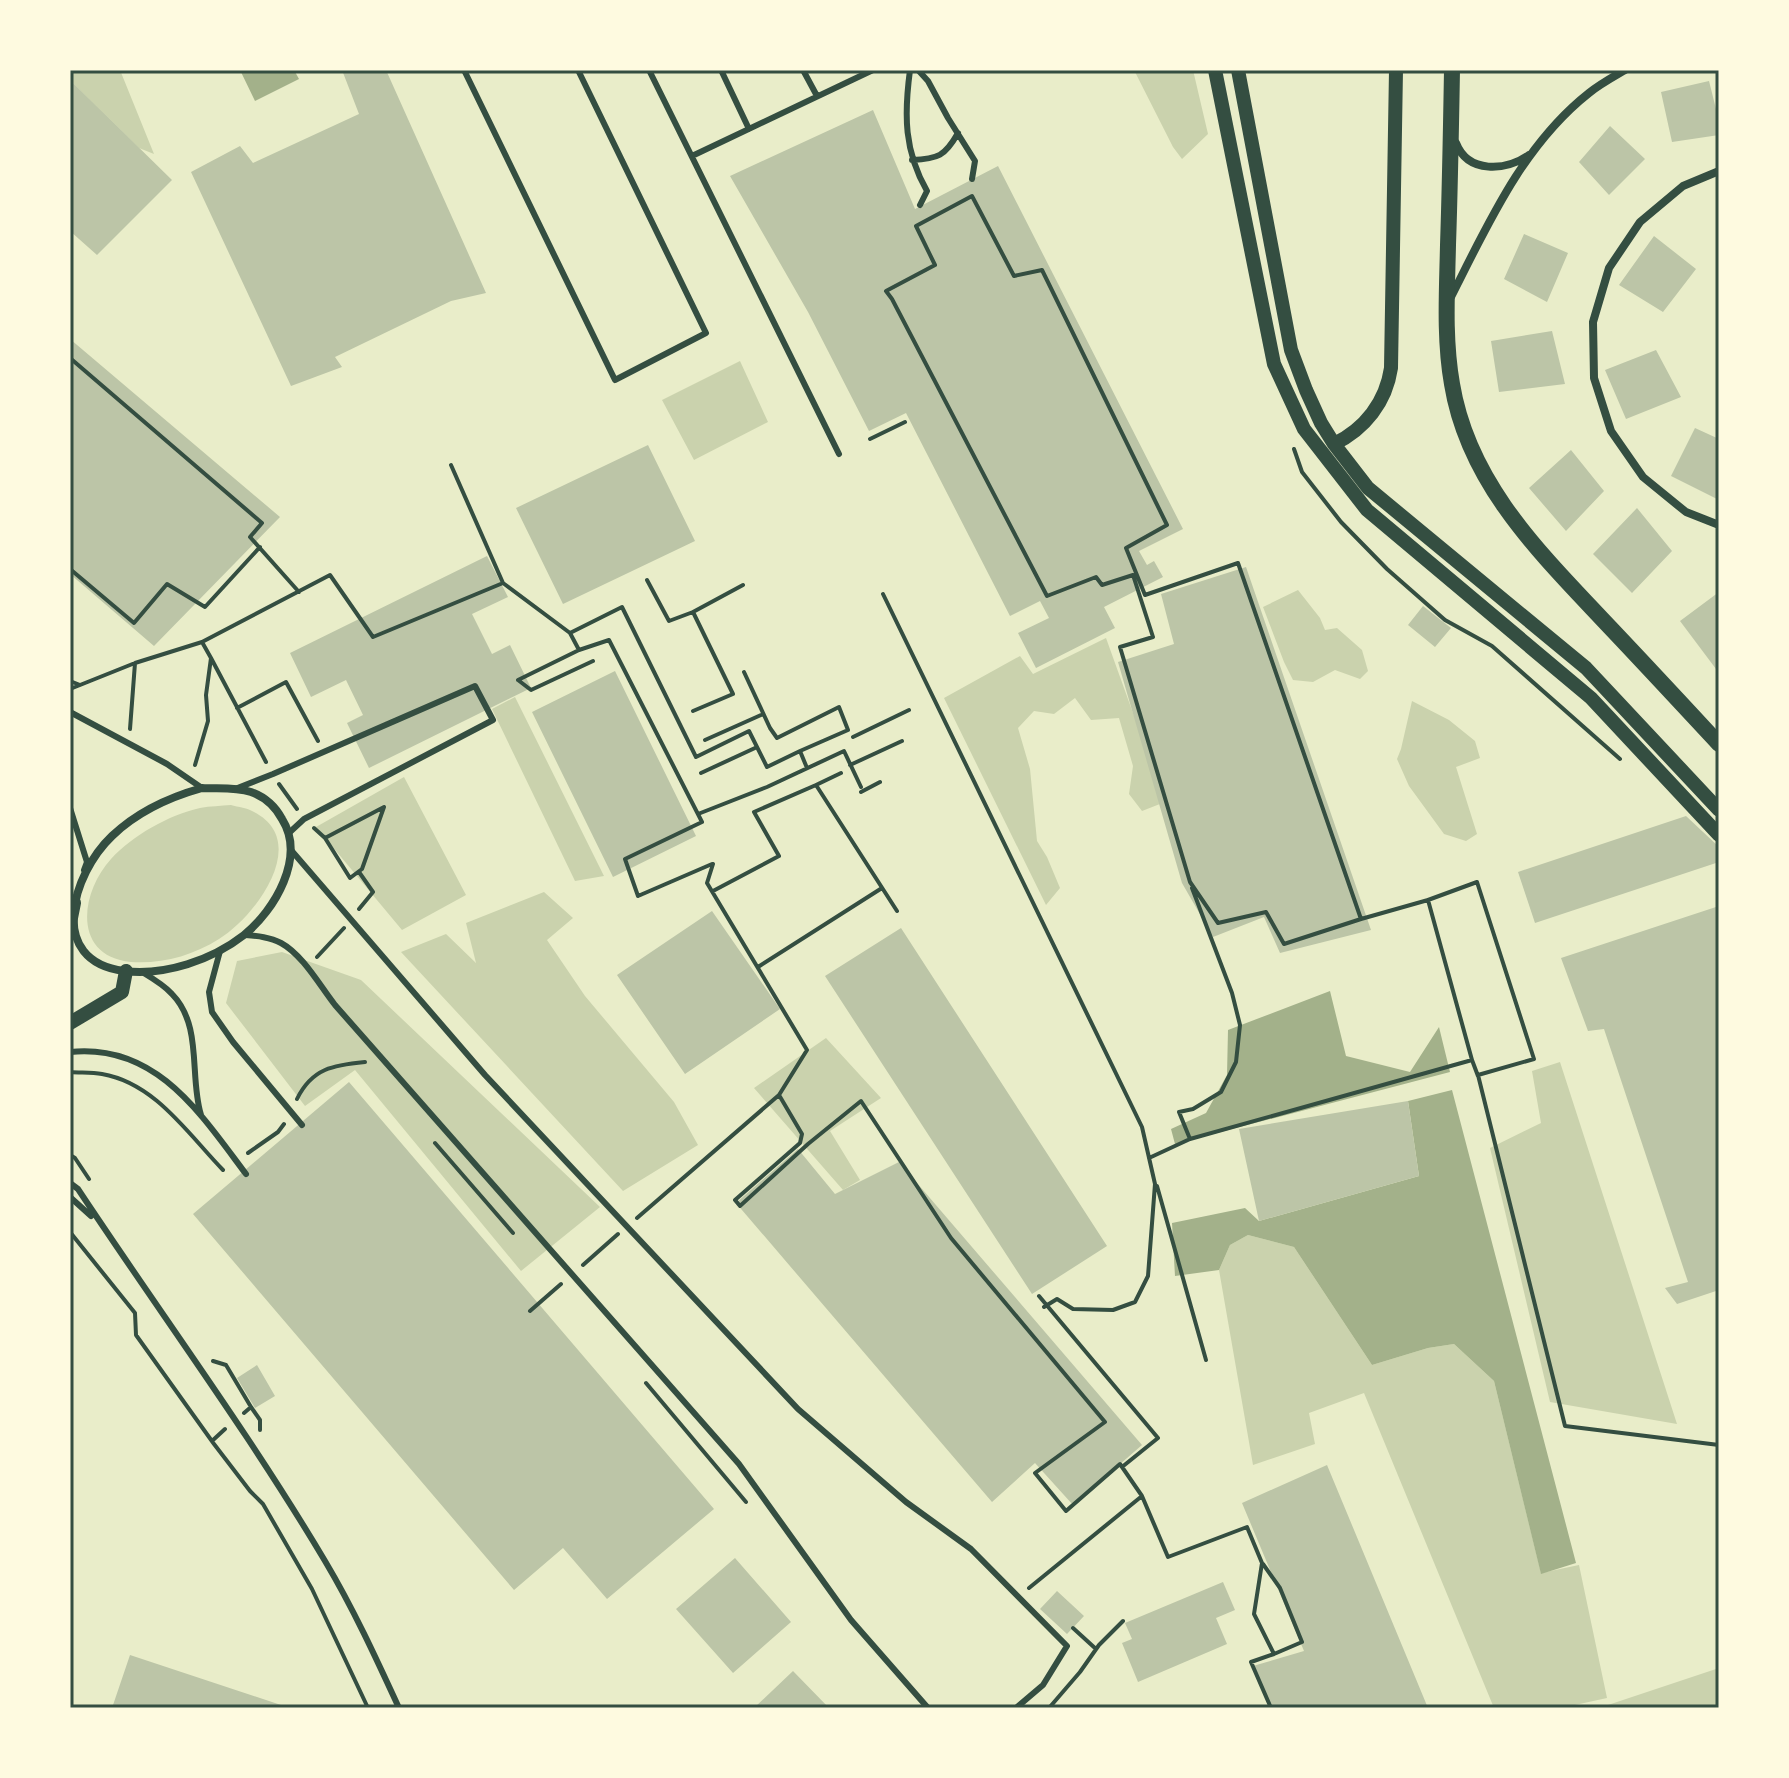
<svg xmlns="http://www.w3.org/2000/svg" width="1789" height="1778" font-family="'Varela Round',sans-serif">
  <style>
    .green { fill: #cad2ad }
    .water { fill: #a3b18a }
    .building { fill: #bcc5a7 }
    .lines { fill: none; stroke-linecap: round; stroke-linejoin: round }
    .path { stroke: #344e41; stroke-width: 4 }
    .service { stroke: #344e41; stroke-width: 6 }
    .minor { stroke: #344e41; stroke-width: 8 }
    .tertiary { stroke: #344e41; stroke-width: 14 }
    .secondary { stroke: #344e41; stroke-width: 16 }
    .neatline { fill: none; stroke: #344e41; stroke-width: 3 }
  </style>
  <rect width="100%" height="100%" fill="#e9edc9"/>
  <path class="green" d="M 70,70 L 120,70 L 154,154 L 139,148 L 70,80 Z
    M 1134,70 L 1193,70 L 1208,134 L 1182,159 L 1173,147 Z
    M 740,361 L 768,422 L 694,460 L 662,400 Z
    M 1298,590 L 1320,618 L 1325,630 L 1337,628 L 1362,650 L 1368,671 L 1360,679 L 1335,670 L 1313,682 L 1293,680 L 1284,662 L 1263,607 Z
    M 1106,638 L 1165,802 L 1142,811 L 1129,794 L 1133,766 L 1119,718 L 1091,720 L 1075,698 L 1054,714 L 1034,711 L 1018,728 L 1030,769 L 1037,841 L 1047,857 L 1060,888 L 1046,905 L 944,698 L 1020,656 L 1033,674 Z
    M 515,697 L 604,876 L 575,881 L 492,709 Z
    M 1412,701 L 1449,720 L 1475,741 L 1480,758 L 1456,767 L 1477,834 L 1466,841 L 1444,834 L 1409,786 L 1397,759 L 1401,749 Z
    M 404,777 L 466,895 L 402,930 L 316,827 Z
    M 231,805 C 238,807 248,808 254,812 C 312,842 254,918 219,939 C 192,956 162,964 131,962 C 72,956 80,893 111,859 C 133,835 169,815 200,808 C 210,806 221,806 231,805 Z
    M 544,892 L 573,918 L 547,940 L 585,996 L 674,1102 L 698,1145 L 623,1191 L 401,952 L 446,934 L 476,963 L 466,923 Z
    M 282,952 L 361,980 L 600,1207 L 521,1271 L 355,1070 L 305,1106 L 226,1003 L 237,961 Z
    M 826,1038 L 881,1098 L 830,1131 L 860,1180 L 843,1190 L 754,1088 Z
    M 1560,1062 L 1677,1424 L 1550,1402 L 1490,1148 L 1541,1123 L 1532,1071 Z
    M 1248,1235 L 1294,1247 L 1372,1365 L 1428,1348 L 1454,1344 L 1494,1381 L 1541,1573 L 1579,1565 L 1607,1698 L 1561,1708 L 1494,1708 L 1364,1393 L 1309,1413 L 1315,1444 L 1253,1465 L 1219,1270 L 1230,1245 Z
    M 1719,1668 L 1719,1708 L 1599,1708 Z"/>
  <path class="water" d="M 240,70 L 294,70 L 299,79 L 255,101 Z
    M 1330,991 L 1346,1056 L 1410,1072 L 1439,1027 L 1450,1072 L 1175,1144 L 1171,1129 L 1206,1113 L 1227,1075 L 1228,1030 Z
    M 1452,1090 L 1576,1563 L 1541,1574 L 1494,1381 L 1454,1344 L 1428,1348 L 1372,1365 L 1294,1247 L 1248,1235 L 1230,1245 L 1219,1270 L 1175,1276 L 1172,1223 L 1245,1208 L 1259,1221 L 1419,1176 L 1408,1101 Z"/>
  <path class="building" d="M 342,70 L 386,70 L 486,293 L 451,301 L 335,357 L 342,367 L 291,386 L 191,172 L 240,146 L 253,163 L 359,114 Z
    M 70,80 L 172,180 L 97,255 L 70,231 Z
    M 1709,81 L 1719,121 L 1719,135 L 1672,142 L 1661,92 Z
    M 873,110 L 915,209 L 998,166 L 1183,529 L 1139,551 L 1147,565 L 1154,561 L 1163,577 L 1104,607 L 1115,628 L 1036,668 L 1018,633 L 1049,618 L 1040,601 L 1010,616 L 906,413 L 869,431 L 808,312 L 730,176 Z
    M 1610,126 L 1645,159 L 1609,195 L 1579,162 Z
    M 1524,234 L 1568,253 L 1547,302 L 1504,279 Z
    M 1654,236 L 1696,269 L 1663,312 L 1619,285 Z
    M 1552,331 L 1565,384 L 1499,392 L 1491,341 Z
    M 70,339 L 280,517 L 154,646 L 70,574 Z
    M 1656,350 L 1681,397 L 1626,419 L 1605,370 Z
    M 1695,428 L 1719,439 L 1719,500 L 1671,476 Z
    M 648,445 L 695,541 L 563,604 L 516,508 Z
    M 1571,450 L 1604,491 L 1566,531 L 1529,488 Z
    M 1637,508 L 1672,551 L 1632,593 L 1593,554 Z
    M 487,556 L 508,597 L 472,614 L 492,654 L 510,645 L 531,688 L 369,768 L 347,723 L 363,715 L 346,680 L 311,697 L 290,653 Z
    M 1246,567 L 1371,930 L 1280,953 L 1264,917 L 1213,937 L 1182,883 L 1118,662 L 1174,644 L 1161,594 Z
    M 1719,592 L 1719,673 L 1680,621 Z
    M 1423,606 L 1451,628 L 1435,647 L 1408,625 Z
    M 615,671 L 696,836 L 613,877 L 532,712 Z
    M 1686,816 L 1719,847 L 1719,862 L 1535,923 L 1518,872 Z
    M 1719,906 L 1719,1290 L 1677,1304 L 1665,1288 L 1688,1282 L 1604,1029 L 1588,1031 L 1561,958 Z
    M 712,911 L 780,1009 L 685,1074 L 617,975 Z
    M 901,928 L 1107,1246 L 1032,1294 L 825,976 Z
    M 349,1082 L 714,1509 L 607,1599 L 563,1548 L 514,1590 L 193,1214 Z
    M 1408,1101 L 1419,1176 L 1259,1221 L 1239,1129 Z
    M 798,1149 L 835,1194 L 899,1162 L 1142,1445 L 1073,1505 L 1035,1463 L 992,1502 L 736,1203 Z
    M 257,1365 L 275,1396 L 255,1408 L 237,1378 Z
    M 1327,1465 L 1428,1708 L 1270,1708 L 1253,1666 L 1304,1651 L 1242,1503 Z
    M 735,1558 L 791,1622 L 733,1673 L 676,1609 Z
    M 1223,1582 L 1235,1610 L 1216,1618 L 1227,1644 L 1138,1682 L 1122,1643 L 1132,1639 L 1125,1623 Z
    M 1057,1591 L 1084,1616 L 1067,1634 L 1040,1609 Z
    M 130,1655 L 287,1707 L 287,1708 L 112,1708 Z
    M 793,1671 L 829,1708 L 754,1708 Z"/>
  <g class="lines">
    <path class="path" d="M 972,196 L 1014,276 L 1042,270 L 1167,525 L 1126,548 L 1145,595 L 1238,563 L 1361,919 L 1284,944 L 1266,912 L 1218,923 L 1190,882 L 1120,647 L 1153,637 L 1133,575 L 1102,585 L 1096,577 L 1047,596 L 892,299 L 886,291 L 935,265 L 916,226 Z
      M 70,358 L 262,523 L 250,537 L 299,592
      M 870,439 L 905,422
      M 1294,449 L 1302,472 L 1341,522 L 1387,569 L 1445,620 L 1492,646 L 1620,759
      M 451,465 L 503,583 L 570,633 L 579,650 L 518,680 L 531,690 L 593,661
      M 70,569 L 134,623 L 167,584 L 205,607 L 260,547
      M 647,580 L 669,621 L 693,612
      M 883,594 L 1142,1127 L 1155,1184 L 1148,1276 L 1135,1302 L 1113,1310 L 1073,1309 L 1057,1299 L 1044,1307
      M 570,633 L 622,607 L 696,757 L 749,731 L 767,767 L 800,751
      M 579,650 L 609,640 L 702,822 L 625,859 L 638,896 L 712,864
      M 211,658 L 266,762
      M 744,672 L 770,728 L 777,738 L 839,707 L 848,730 L 800,751 L 807,768
      M 70,681 L 80,685 L 70,689
      M 80,685 L 135,663 L 202,642 L 330,575 L 373,637 L 503,583
      M 237,708 L 286,682 L 318,741
      M 693,711 L 733,694 L 693,612 L 743,585
      M 130,729 L 135,663
      M 853,737 L 909,710
      M 705,740 L 761,715
      M 195,765 L 208,721 L 206,695 L 211,658 L 202,642
      M 850,765 L 902,741
      M 701,773 L 755,748
      M 841,773 L 816,785 L 897,911
      M 279,784 L 297,809
      M 861,792 L 880,782
      M 698,814 L 767,787 L 844,751 L 861,787
      M 314,828 L 325,838 L 350,878 L 362,869 L 384,807 L 325,838
      M 359,872 L 373,892 L 359,909
      M 1192,888 L 1232,993 L 1240,1025 L 1236,1062 L 1221,1092 L 1193,1109 L 1179,1112 L 1190,1139 L 1472,1060 L 1428,900 L 1361,919
      M 713,891 L 779,856 L 754,812 L 816,785
      M 1428,900 L 1477,882 L 1534,1059 L 1478,1075 L 1565,1426 L 1719,1445
      M 317,957 L 344,928
      M 758,967 L 882,888
      M 1472,1060 L 1478,1076
      M 70,1072 C 80,1073 91,1072 102,1074 C 155,1083 188,1134 223,1170
      M 779,1095 L 802,1134 L 800,1143 L 735,1200 L 740,1206 L 808,1144 L 861,1101 L 951,1238 L 1105,1422 L 1035,1473 L 1066,1511 L 1120,1464 L 1142,1496 L 1168,1557 L 1247,1527 L 1262,1563 L 1254,1614 L 1274,1654 L 1251,1662 L 1271,1708
      M 297,1099 C 312,1068 334,1065 365,1062
      M 435,1143 L 513,1233
      M 248,1153 L 278,1132 L 284,1124
      M 70,1155 L 75,1158 L 89,1179
      M 1149,1158 L 1190,1139
      M 1157,1186 L 1206,1360
      M 637,1218 L 779,1095 L 807,1050 L 707,883 L 713,864
      M 70,1232 L 135,1313 L 136,1335 L 214,1444 L 250,1491 L 263,1504 L 312,1589 L 368,1708
      M 583,1265 L 618,1234
      M 1039,1296 L 1158,1438 L 1122,1467
      M 530,1311 L 561,1284
      M 213,1361 L 226,1365 L 251,1407
      M 646,1383 L 746,1502
      M 244,1413 L 251,1407 L 260,1420 L 260,1430
      M 212,1441 L 225,1429
      M 1263,1564 L 1280,1588 L 1302,1642 L 1274,1654
      M 1029,1588 L 1142,1496
      M 1073,1628 L 1096,1649
      M 1049,1708 L 1080,1672 L 1099,1645 L 1123,1621"/>
    <path class="service" d="M 464,70 L 615,380 L 706,333 L 578,70
      M 649,70 L 839,454
      M 721,70 L 749,129
      M 803,70 L 817,96
      M 910,70 C 904,115 904,151 927,191 L 920,205
      M 918,70 L 928,81 L 948,118 L 975,161 L 972,179
      M 692,156 L 873,70
      M 912,160 C 938,159 945,156 958,133
      M 70,712 L 167,764 L 202,788
      M 235,789 L 273,774 L 475,686 L 493,720 L 304,819 L 290,832
      M 70,808 L 87,862 L 84,870
      M 291,850 L 485,1075 L 798,1409 L 906,1502 L 971,1549 L 1067,1646 L 1043,1685 L 1016,1708
      M 245,935 C 257,936 270,937 281,943 C 303,955 320,986 335,1005 L 739,1464 L 851,1620 L 928,1708
      M 220,951 L 209,992 L 212,1012 L 233,1042 L 302,1125
      M 142,972 C 152,978 164,985 172,994 C 203,1026 189,1076 201,1115
      M 70,1052 C 156,1043 200,1113 246,1174
      M 70,1183 L 78,1189 C 160,1313 249,1433 325,1561 C 353,1608 376,1658 399,1708
      M 70,1197 L 91,1216"/>
    <path class="minor" d="M 1456,143 C 1468,174 1506,171 1529,155
      M 1719,171 L 1683,186 L 1640,222 L 1609,268 L 1593,322 L 1594,378 L 1611,431 L 1643,477 L 1686,512 L 1719,525
      M 1451,297 C 1488,224 1523,145 1589,93 C 1600,84 1613,77 1625,70
      M 202,788 C 218,789 235,787 251,792 C 265,797 275,806 282,819 C 306,857 275,910 244,935 C 212,960 165,976 124,971 C 46,961 72,874 112,836 C 137,812 170,797 202,788 Z"/>
    <path class="tertiary" d="M 1215,70 L 1274,364 L 1304,429 L 1367,510 L 1591,698 L 1719,835
      M 1238,70 L 1291,350 L 1306,390 L 1321,423 L 1334,444 L 1368,488 L 1586,668 L 1719,810
      M 1334,444 C 1365,429 1386,402 1391,368 L 1396,70
      M 70,923 L 74,903
      M 70,1023 L 122,992 L 126,971"/>
    <path class="secondary" d="M 1452,70 C 1451,128 1450,187 1448,245 C 1447,292 1444,339 1452,384 C 1468,482 1538,551 1603,620 C 1642,661 1680,702 1719,744"/>
  </g>
  <rect width="1789" height="1778" fill="none" stroke="#fefae0" stroke-width="144"/>
  <rect x="72" y="72" width="1645" height="1634" class="neatline"/>
</svg>
